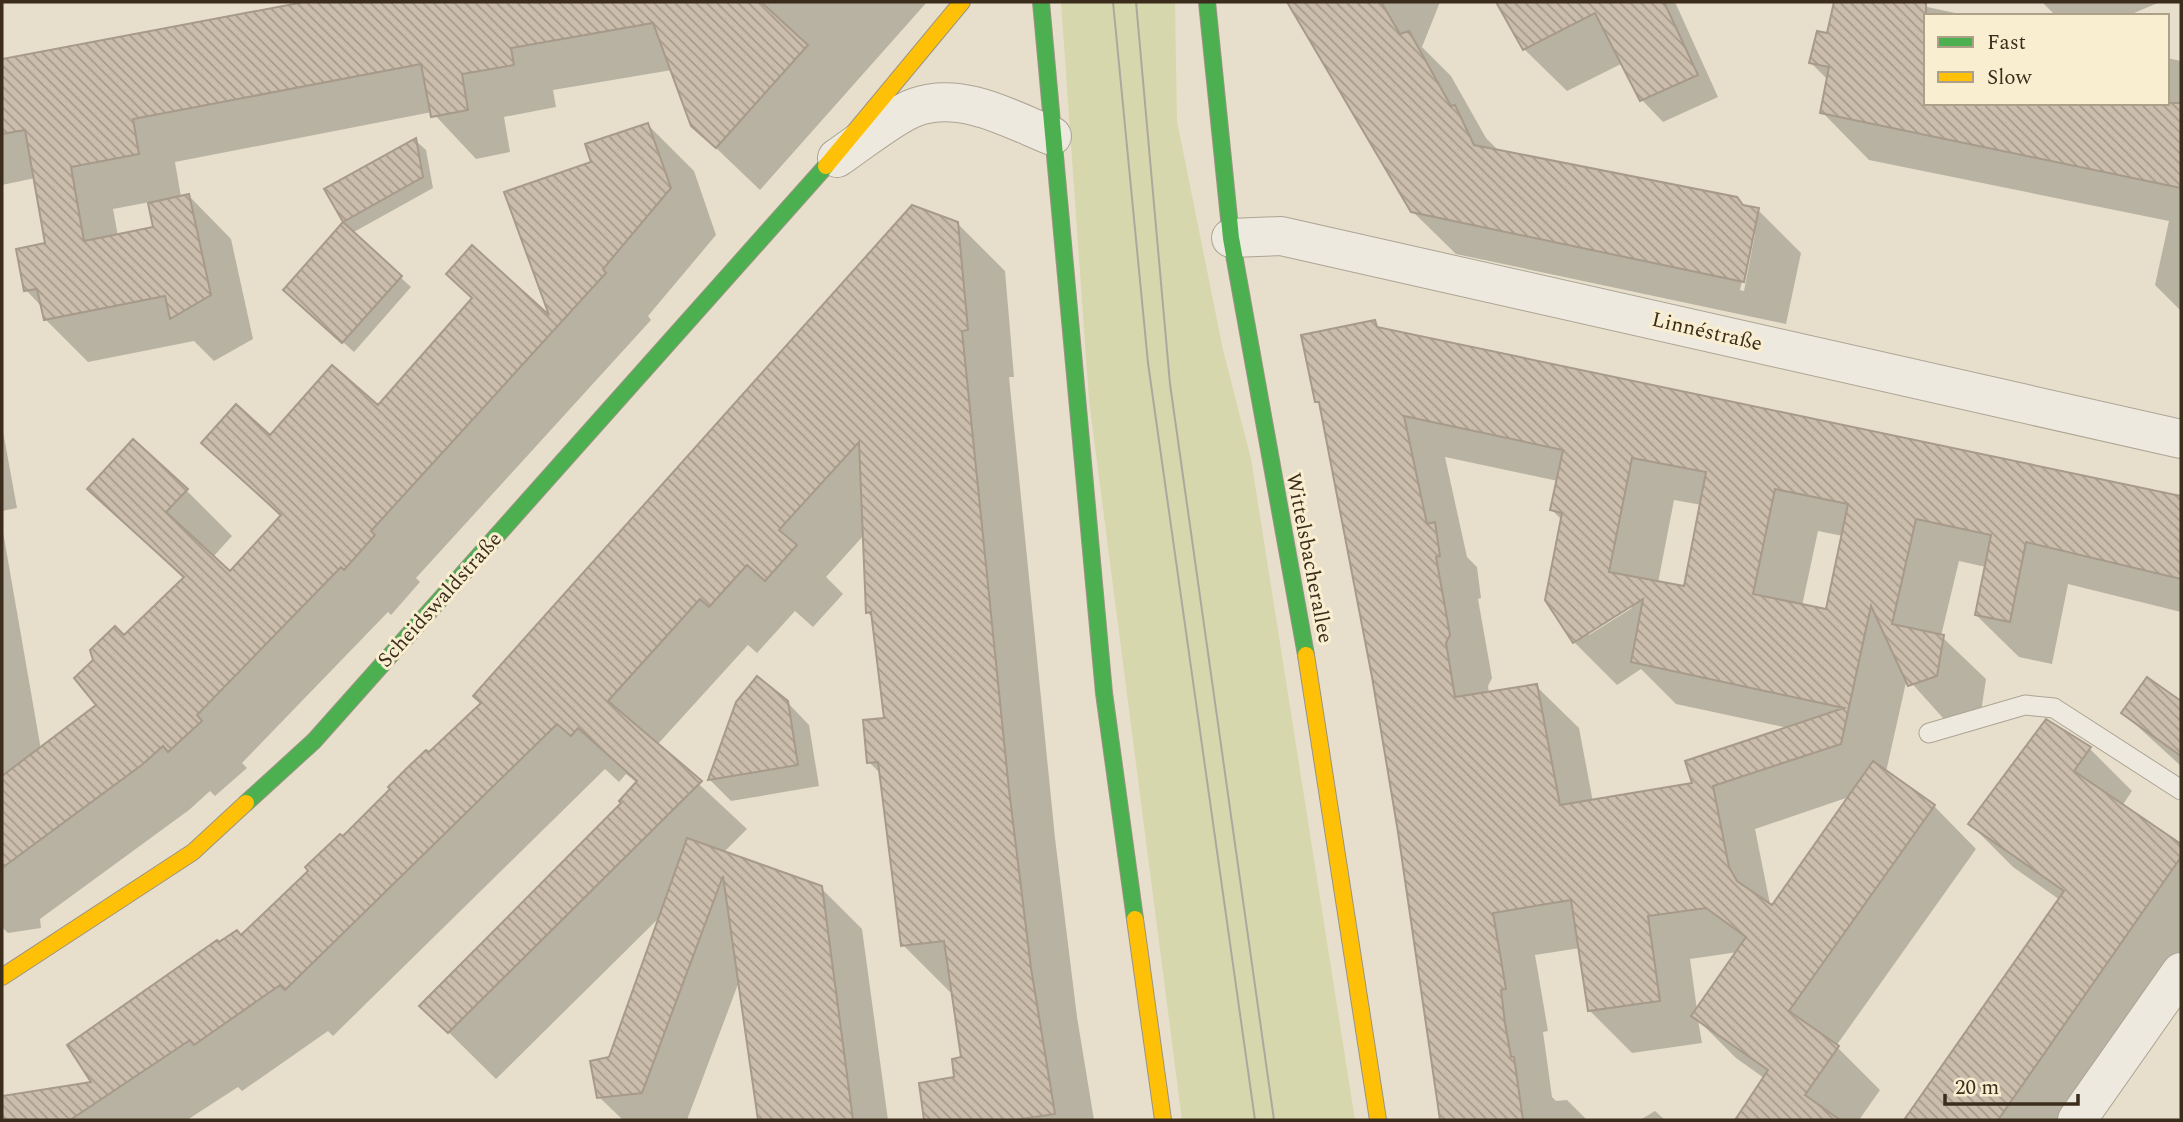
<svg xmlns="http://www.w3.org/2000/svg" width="2183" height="1122" font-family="Spectral,serif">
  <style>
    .grass { fill: #d6d7ac }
    .shadow { fill: #0003; fill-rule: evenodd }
    .building { fill: url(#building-back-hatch); stroke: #a79a8a; stroke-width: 2; fill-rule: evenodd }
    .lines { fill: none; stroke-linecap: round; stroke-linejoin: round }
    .lane-casing { stroke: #aca495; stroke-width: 21 }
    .street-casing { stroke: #aca495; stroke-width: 40 }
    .fast-casing { stroke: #9b9384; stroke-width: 18 }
    .slow-casing { stroke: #9b9384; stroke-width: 18 }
    .lane { stroke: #eee9de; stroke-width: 19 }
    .street { stroke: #eee9de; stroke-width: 38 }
    .fast { stroke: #4caf50; stroke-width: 16 }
    .slow { stroke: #ffc107; stroke-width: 16 }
    .tram { stroke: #ada89e; stroke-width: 2 }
    .labels { text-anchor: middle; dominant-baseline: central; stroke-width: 6; stroke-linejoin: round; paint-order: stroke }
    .street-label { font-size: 21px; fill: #3b2c1c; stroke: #f9eed0 }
  </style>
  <defs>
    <pattern id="building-back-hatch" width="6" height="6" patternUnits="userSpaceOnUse" patternTransform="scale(1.75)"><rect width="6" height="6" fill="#cbbdac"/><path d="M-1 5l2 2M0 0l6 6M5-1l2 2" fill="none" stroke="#a69a8b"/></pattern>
  </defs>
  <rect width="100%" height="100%" fill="#e7dfcb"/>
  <path class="grass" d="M 1061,2 L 1175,2 L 1177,121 L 1223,350 L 1251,459 L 1355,1120 L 1182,1120 L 1089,400 Z"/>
  <path class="shadow" d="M 317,2 L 927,2 L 760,190 L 692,125 L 672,70 L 553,90 L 556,107 L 504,117 L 510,152 L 476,159 L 432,112 L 175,162 L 181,197 L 189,196 L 231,239 L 253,339 L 214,361 L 194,341 L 88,362 L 45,319 L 43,308 L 26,290 L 47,244 L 35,178 L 2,185 L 2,62 ZM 150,202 L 155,228 L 118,236 L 113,209 Z
    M 1289,2 L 1440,2 L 1422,47 L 1451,76 L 1486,138 L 1499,151 L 1758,210 L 1801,253 L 1786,324 L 1456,254 L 1412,211 ZM 1752,234 L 1755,234 L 1744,291 L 1740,290 Z
    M 1498,2 L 1675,2 L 1718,97 L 1663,122 L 1642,100 L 1623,63 L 1567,91 L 1524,49 Z
    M 1835,2 L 1904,2 L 1969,16 L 1926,16 L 1926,103 L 2167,103 L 2167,58 L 2181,61 L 2181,311 L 2155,285 L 2169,221 L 1869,160 L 1822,112 L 1828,80 L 1811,63 L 1828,35 Z
    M 2042,2 L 2160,2 L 2127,16 L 2056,16 Z
    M 648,125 L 694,171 L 716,235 L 648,316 L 651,320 L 416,578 L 420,582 L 391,615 L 388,612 L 242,763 L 247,768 L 215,796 L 210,791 L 189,810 L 40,919 L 41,928 L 8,933 L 2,927 L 2,526 L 41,750 L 98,706 L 124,637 L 184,579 L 89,489 L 186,490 L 232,536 L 213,557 L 230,573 L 281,517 L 204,443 L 270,437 L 378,408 L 553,321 L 593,163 Z
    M 415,140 L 426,150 L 433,188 L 352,233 L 411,287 L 354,352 L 285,290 L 345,223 L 326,190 Z
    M 957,223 L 1005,271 L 1014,377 L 1009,377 L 1055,838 L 1077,1017 L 1094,1120 L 927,1120 L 921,1084 L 956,1078 L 963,1059 L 953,992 L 950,992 L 903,945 L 881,774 L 869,762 L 886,720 L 874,619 L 867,612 L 864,535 L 826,577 L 843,594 L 813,627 L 795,611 L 757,653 L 748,645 L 657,745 L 747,829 L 723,853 L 821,888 L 862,929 L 888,1120 L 759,1120 L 740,979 L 687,1120 L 623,1120 L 599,1097 L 663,914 L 496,1079 L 422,1006 L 623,803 L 637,783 L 626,774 L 619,782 L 605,769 L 333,1036 L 328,1031 L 242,1091 L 238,1087 L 187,1120 L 11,1120 L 8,1097 L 94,1083 L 219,944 L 241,937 L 483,704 Z
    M 1374,322 L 1382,330 L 2181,498 L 2181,612 L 2068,584 L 2052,664 L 2019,657 L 1976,615 L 1986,567 L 1959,561 L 1941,636 L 1986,679 L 1980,719 L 1952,728 L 1907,678 L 1886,772 L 1934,806 L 1976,849 L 1836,1046 L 1880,1090 L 1859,1120 L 1737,1120 L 1764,1078 L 1736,1058 L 1698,1020 L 1702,1043 L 1632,1053 L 1589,1010 L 1580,948 L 1535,955 L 1548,1031 L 1543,1032 L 1552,1097 L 1556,1101 L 1567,1100 L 1587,1120 L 1441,1120 L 1381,721 L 1322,407 L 1316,401 ZM 1445,457 L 1558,481 L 1552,510 L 1562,520 L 1574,642 L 1617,685 L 1641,669 L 1676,704 L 1788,728 L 1695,784 L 1593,802 L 1579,728 L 1536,686 L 1489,693 L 1488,686 L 1492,678 L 1478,599 L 1481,598 L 1477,567 L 1467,557 ZM 1674,500 L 1702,505 L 1686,588 L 1658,583 ZM 1818,531 L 1843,536 L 1828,611 L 1802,606 ZM 1630,605 L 1632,608 L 1589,635 L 1589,631 ZM 1849,797 L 1771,909 L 1755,829 ZM 1738,952 L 1697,1010 L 1690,959 Z
    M 2,426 L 17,508 L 2,511 Z
    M 2147,679 L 2181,703 L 2181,766 L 2123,713 Z
    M 787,702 L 809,725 L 819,786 L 731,801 L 710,780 L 738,703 Z
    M 2090,749 L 2132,791 L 2122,806 L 2181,847 L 2181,960 L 2069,1120 L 1906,1120 L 2060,900 L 2013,867 L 1970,824 Z
    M 1655,1111 L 1665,1120 L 1640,1120 Z"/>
  <path class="building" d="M 304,2 L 761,2 L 808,45 L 716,148 L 691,126 L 653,23 L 511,48 L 514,65 L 462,74 L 468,110 L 431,117 L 421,64 L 133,119 L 139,154 L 71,167 L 84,241 L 153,227 L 148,203 L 189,194 L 211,295 L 170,319 L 165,296 L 44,320 L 37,289 L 24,291 L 16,249 L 45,243 L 25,130 L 2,134 L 2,59 Z
    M 1287,2 L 1381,2 L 1400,34 L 1409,31 L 1451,106 L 1455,105 L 1474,145 L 1737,197 L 1743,205 L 1759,208 L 1744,282 L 1411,212 Z
    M 1496,2 L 1664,2 L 1698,75 L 1640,101 L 1595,13 L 1523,50 Z
    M 1834,2 L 1926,2 L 1926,103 L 2181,103 L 2181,188 L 1820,113 L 1829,67 L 1809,63 L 1817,31 L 1827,33 Z
    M 648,123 L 671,188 L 603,269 L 606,273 L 371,531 L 375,535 L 344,570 L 341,567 L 197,715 L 202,721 L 168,752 L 163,746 L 143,764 L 2,868 L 2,776 L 96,705 L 74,678 L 93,660 L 90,650 L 115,626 L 124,635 L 184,577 L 87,489 L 133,439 L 188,489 L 166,512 L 230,571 L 281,515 L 201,443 L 236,404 L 270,435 L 332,365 L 378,405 L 472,298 L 446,274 L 472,245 L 549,315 L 504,192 L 591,162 L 585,144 Z
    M 416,138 L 423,177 L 343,222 L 324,189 Z
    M 912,205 L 958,222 L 968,330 L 962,331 L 1009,790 L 1031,968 L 1055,1114 L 1014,1120 L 924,1120 L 919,1083 L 954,1077 L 952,1059 L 961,1057 L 944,941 L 901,946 L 878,762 L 867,763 L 863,720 L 884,718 L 871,612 L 866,613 L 859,442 L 779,530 L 797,545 L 765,581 L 747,565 L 709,607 L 700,599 L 608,701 L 702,781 L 448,1033 L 419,1006 L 621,803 L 619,801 L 637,781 L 578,728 L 571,736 L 557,724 L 285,990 L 280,985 L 194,1045 L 190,1040 L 70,1120 L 2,1120 L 2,1096 L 91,1082 L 67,1045 L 217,940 L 219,942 L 237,930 L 241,935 L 308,871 L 305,867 L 340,834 L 343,836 L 390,789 L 388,787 L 408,767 L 426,750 L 429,752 L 481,703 L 473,696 Z
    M 343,222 L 402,276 L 342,343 L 283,290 Z
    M 1375,320 L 1377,327 L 2181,496 L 2181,579 L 2026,542 L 2010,622 L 1975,615 L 1991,535 L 1916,519 L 1892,624 L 1944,635 L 1937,676 L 1908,686 L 1871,606 L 1841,744 L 1713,786 L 1729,867 L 1737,881 L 1772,905 L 1873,761 L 1935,805 L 1789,1011 L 1839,1046 L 1805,1095 L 1840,1120 L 1735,1120 L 1768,1070 L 1691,1016 L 1746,937 L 1706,908 L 1648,916 L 1660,1001 L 1588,1011 L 1571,900 L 1493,913 L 1506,989 L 1501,990 L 1505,1023 L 1511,1057 L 1514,1057 L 1523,1120 L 1440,1120 L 1398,832 L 1372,677 L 1319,402 L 1315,402 L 1301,335 ZM 1404,416 L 1563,450 L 1550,510 L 1562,513 L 1545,600 L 1573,643 L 1643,599 L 1631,662 L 1844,708 L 1685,761 L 1692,783 L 1560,805 L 1537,684 L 1455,697 L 1446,643 L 1450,635 L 1436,557 L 1440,556 L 1435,522 L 1427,524 ZM 1632,458 L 1706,472 L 1684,586 L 1609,572 ZM 1775,489 L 1848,504 L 1826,609 L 1753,594 Z
    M 757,676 L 788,701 L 798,765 L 708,780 L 736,702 Z
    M 2147,677 L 2181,701 L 2181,756 L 2121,713 Z
    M 2046,719 L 2091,747 L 2074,771 L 2181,844 L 2181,857 L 1998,1120 L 1904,1120 L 2064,891 L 1968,824 Z
    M 687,838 L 822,886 L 853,1120 L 758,1120 L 723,876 L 642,1093 L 597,1098 L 590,1061 L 609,1057 Z"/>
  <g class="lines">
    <g class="lane-casing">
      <path id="lane" d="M 1929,733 L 2025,705 L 2054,708 L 2181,790"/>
    </g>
    <g class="street-casing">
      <path id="street" d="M 837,158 C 858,144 895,114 916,107 C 962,91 1010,119 1052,136
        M 1231,238 L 1281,236 L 2181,439
        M 2077,1120 L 2181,972"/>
    </g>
    <g class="fast-casing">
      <path id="fast" d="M 1041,2 L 1104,693 L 1135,919
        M 1207,2 L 1231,238 L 1306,655
        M 246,803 L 314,741 L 826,166"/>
    </g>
    <g class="slow-casing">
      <path id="slow" d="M 826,166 L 962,2
        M 1306,655 L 1378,1120
        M 1135,919 L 1163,1120
        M 2,977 L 193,852 L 246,803"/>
    </g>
    <use href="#lane" class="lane"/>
    <use href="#street" class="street"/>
    <use href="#fast" class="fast"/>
    <use href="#slow" class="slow"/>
    <path class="tram" d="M 1113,2 L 1148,363 L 1255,1120
      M 1136,2 L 1170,384 L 1274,1120"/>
  </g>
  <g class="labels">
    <g class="street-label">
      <text transform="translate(1707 332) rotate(13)">Linnéstraße</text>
      <text transform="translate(1309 558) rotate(79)">Wittelsbacherallee</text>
      <text transform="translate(440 600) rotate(-48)">Scheidswaldstraße</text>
    </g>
  </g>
  <rect width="2183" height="1122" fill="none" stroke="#3b2c1c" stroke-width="7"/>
  <rect x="1924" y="14" width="245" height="91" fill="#f9eed0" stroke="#ada088" stroke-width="2"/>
  <rect x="1938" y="37" width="35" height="10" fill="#4caf50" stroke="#ada088" stroke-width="2"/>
  <text x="1987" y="49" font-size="21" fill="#3b2c1c">Fast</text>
  <rect x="1938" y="72" width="35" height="10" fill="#ffc107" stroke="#ada088" stroke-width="2"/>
  <text x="1987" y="84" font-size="21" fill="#3b2c1c">Slow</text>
  <path d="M1945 1094v10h133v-10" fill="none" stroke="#3b2c1c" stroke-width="3.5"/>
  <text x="1955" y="1094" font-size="21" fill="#3b2c1c" stroke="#f9eed0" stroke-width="5" paint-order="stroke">20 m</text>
</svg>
